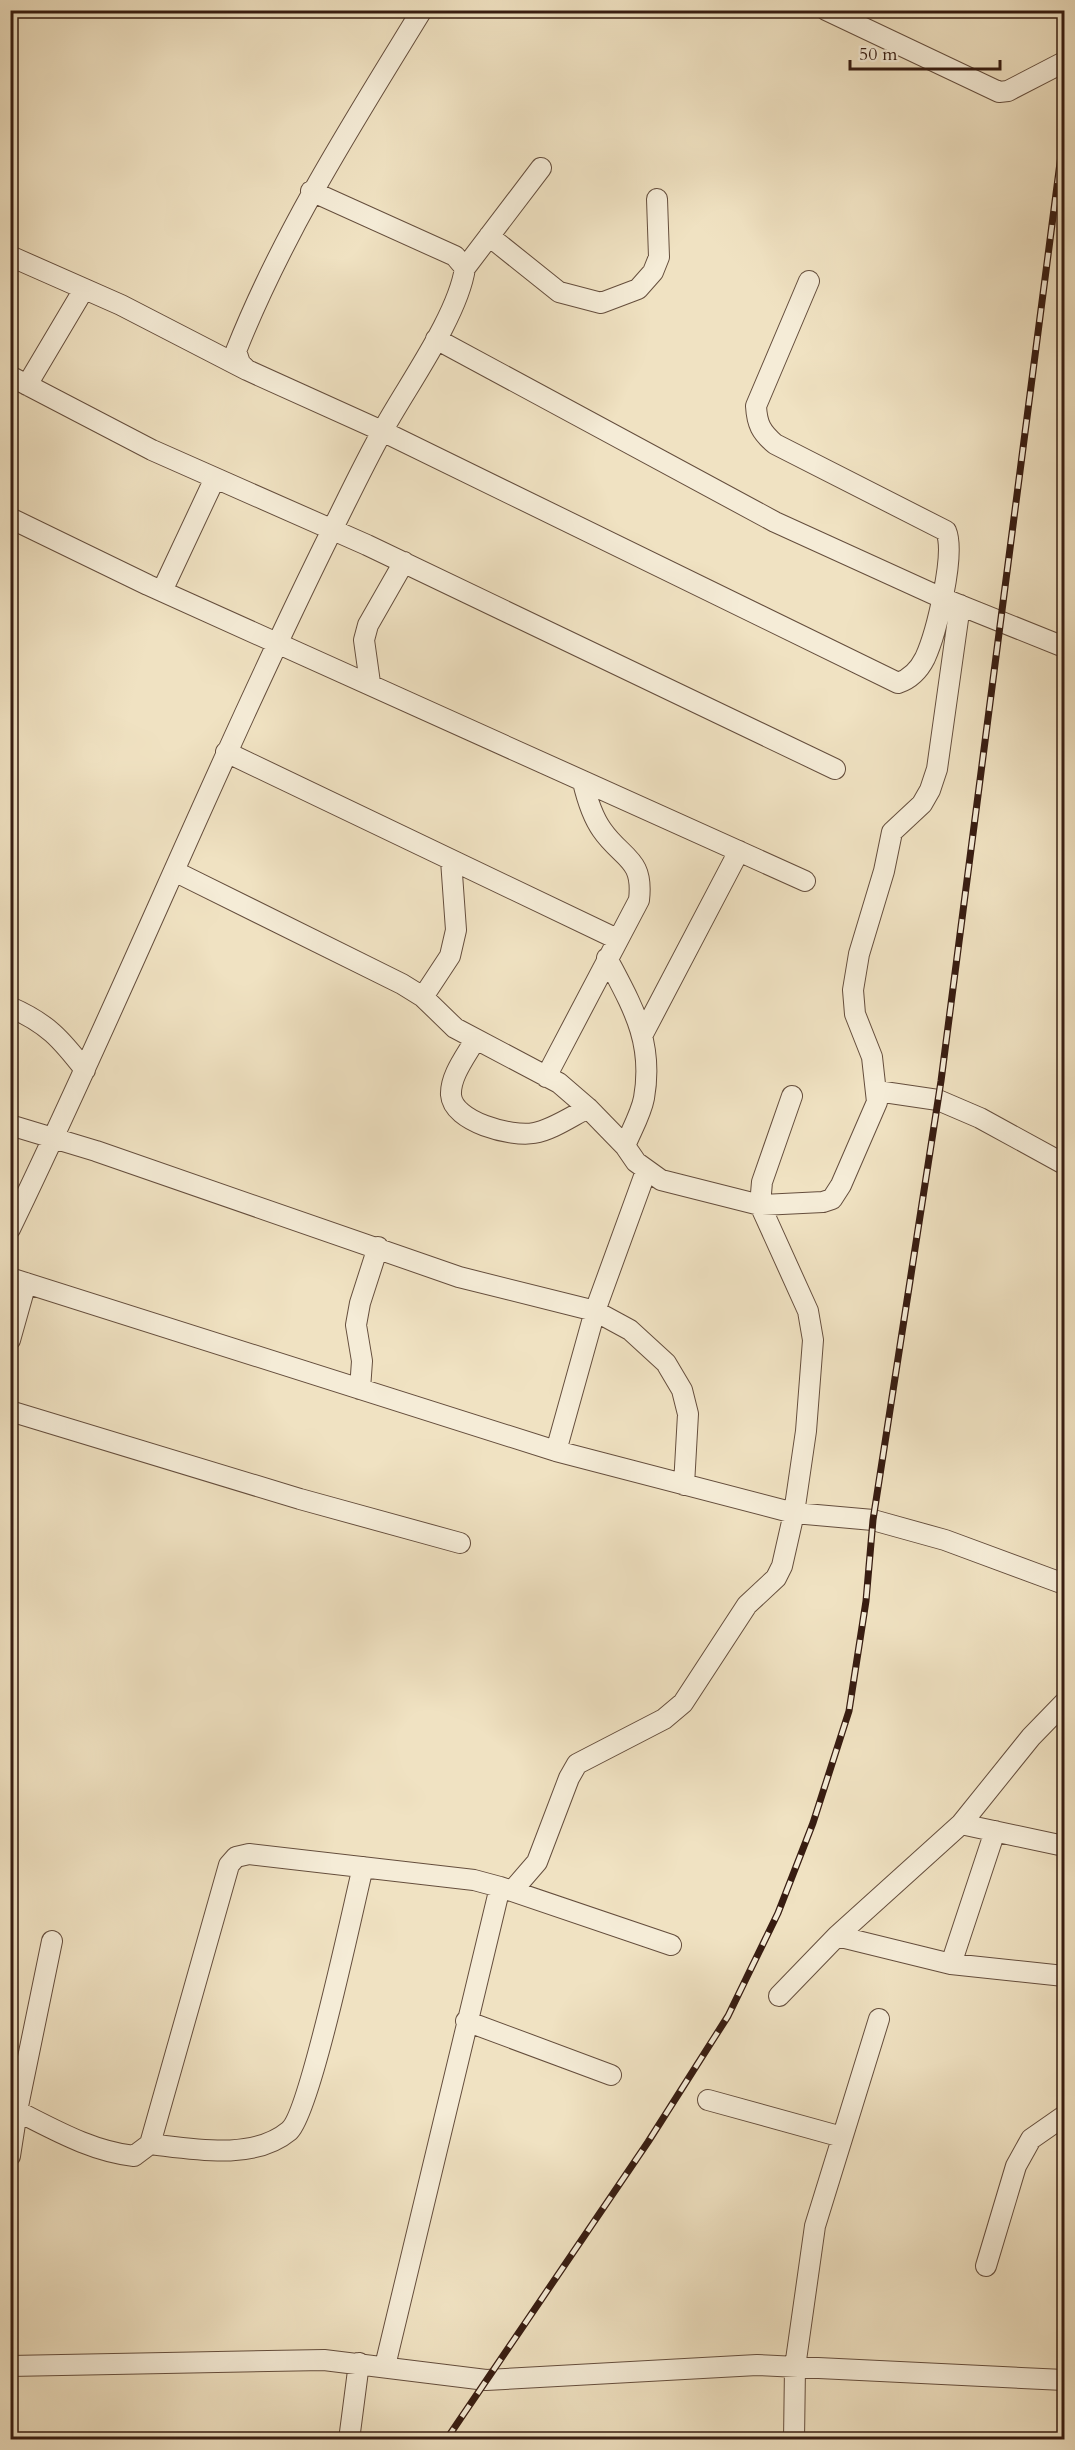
<svg xmlns="http://www.w3.org/2000/svg" width="1075" height="2450" font-family="Cardo,serif">
  <style>
    .lines { fill: none; stroke-linecap: round; stroke-linejoin: round }
    .minor-casing { stroke: #654e3d; stroke-width: 22 }
    .minor { stroke: #f5ecd7; stroke-width: 20 }
    .rail-casing { stroke: #371c11; stroke-width: 7 }
    .rail { stroke: #f5ecd7; stroke-width: 4.5; stroke-dasharray: 14; stroke-linecap: butt }
  </style>
  <rect width="100%" height="100%" fill="#f0e2c2"/>
  <filter id="stains"><feTurbulence type="fractalNoise" baseFrequency=".00333" numOctaves="4"/><feColorMatrix values="0 0 0 0 .2 0 0 0 0 .09 0 0 0 0 .02 0 0 0 .5 -.17"/></filter>
  <radialGradient id="worn" r=".72"><stop offset=".6" stop-color="#630" stop-opacity="0"/><stop offset="1" stop-color="#630" stop-opacity=".3"/></radialGradient>
  <g class="lines">
    <g class="minor-casing">
      <path id="minor" d="M 422,10 C 354,121 284,230 236,351 L 240,363 L 247,370 L 382,431 L 898,683 C 910,679 919,670 925,658 C 936,634 956,554 946,531 L 775,444 C 761,432 757,424 756,406 L 809,281
        M 826,10 L 999,92 L 1008,91 L 1064,62
        M 489,236 L 559,292 L 601,303 L 638,289 L 653,272 L 659,257 L 657,199
        M 10,256 L 121,305 L 247,370
        M 465,268 L 541,168
        M 436,339 L 775,522 L 942,598 L 1064,647
        M 10,376 L 152,450 L 367,545 L 835,769
        M 27,385 L 84,289
        M 10,518 L 148,585 L 805,881
        M 162,591 L 215,478
        M 370,683 L 364,640 L 368,625 L 404,562
        M 226,752 L 617,939
        M 174,871 L 402,984 L 423,997 L 455,1028 L 559,1083 L 588,1108 L 625,1146 L 636,1162 L 661,1180 L 760,1205 L 823,1202 L 832,1199 L 841,1185 L 877,1102 L 872,1057 L 855,1014 L 853,990 L 859,954 L 884,871 L 892,832 L 922,804 L 930,790 L 937,769 L 960,605
        M 607,958 C 632,1006 654,1041 644,1098 C 641,1114 631,1131 625,1146
        M 423,997 L 450,956 L 456,930 L 451,860
        M 10,1007 C 47,1023 61,1039 85,1070
        M 643,1034 L 739,851
        M 475,1040 C 466,1056 450,1076 451,1095 C 453,1122 511,1137 534,1133 C 552,1130 572,1116 588,1108
        M 546,1077 L 639,900 C 644,858 622,859 602,830 C 592,816 587,799 583,782
        M 877,1091 L 938,1100 L 980,1118 L 1064,1164
        M 10,1125 L 96,1151 L 459,1277 L 595,1311 L 630,1330 L 666,1363 L 682,1390 L 688,1414 L 684,1485
        M 10,1229 C 122,998 218,760 332,530 C 349,496 365,462 383,430 C 407,386 458,316 465,268 L 455,256 L 311,191
        M 10,1278 L 556,1451 L 794,1513 L 873,1520 L 945,1540 L 1064,1584
        M 10,1340 L 26,1283
        M 360,1389 L 362,1361 L 356,1325 L 360,1303 L 378,1247
        M 10,1411 L 300,1499 L 460,1543
        M 556,1451 L 595,1311 L 646,1171
        M 961,1824 L 1064,1846
        M 512,1891 L 537,1862 L 569,1778 L 577,1764 L 664,1719 L 683,1703 L 747,1605 L 776,1578 L 782,1566 L 794,1513 L 806,1431 L 813,1340 L 808,1311 L 760,1205 L 762,1182 L 792,1096
        M 837,1936 L 951,1964 L 1064,1976
        M 951,1964 L 995,1831
        M 779,1996 L 837,1936 L 961,1824 L 1031,1737 L 1064,1703
        M 466,2021 L 611,2075
        M 708,2100 L 842,2137
        M 17,2111 C 55,2130 91,2151 134,2156 L 150,2144 L 229,1865 L 236,1857 L 249,1854 L 474,1880 L 500,1887
        M 150,2144 C 193,2149 253,2161 289,2131 C 310,2114 353,1907 363,1867
        M 10,2156 L 17,2111 L 52,1941
        M 986,2266 L 1016,2166 L 1031,2139 L 1064,2116
        M 10,2366 L 324,2360 L 486,2380 L 757,2365 L 1064,2380
        M 385,2366 L 500,1887 L 671,1945
        M 349,2440 L 359,2363
        M 794,2440 L 795,2367 L 815,2226 L 879,2019"/>
    </g>
    <use href="#minor" class="minor"/>
    <g class="rail-casing">
      <path id="rail" d="M 446,2440 L 648,2142 L 728,2016 L 778,1913 L 813,1823 L 849,1711 L 866,1601 L 873,1520 L 941,1081 L 1064,132"/>
    </g>
    <use href="#rail" class="rail"/>
  </g>
  <rect width="1075" height="2450" fill="none" stroke="#f0e2c2" stroke-width="36"/>
  <rect x="12" y="12" width="1051" height="2426" fill="none" stroke="#371c11" stroke-width="3"/>
  <rect x="18" y="18" width="1039" height="2414" fill="none" stroke="#371c11" stroke-width="1.5"/>
  <path d="M850 60v9h150v-9" fill="none" stroke="#371c11" stroke-width="3"/>
  <text x="859" y="60" font-size="18" fill="#371c11" stroke="#f5ecd7" stroke-width="4.5" paint-order="stroke">50 m</text>
  <rect width="100%" height="100%" filter="url(#stains)"/>
  <rect width="100%" height="100%" fill="url(#worn)"/>
</svg>
